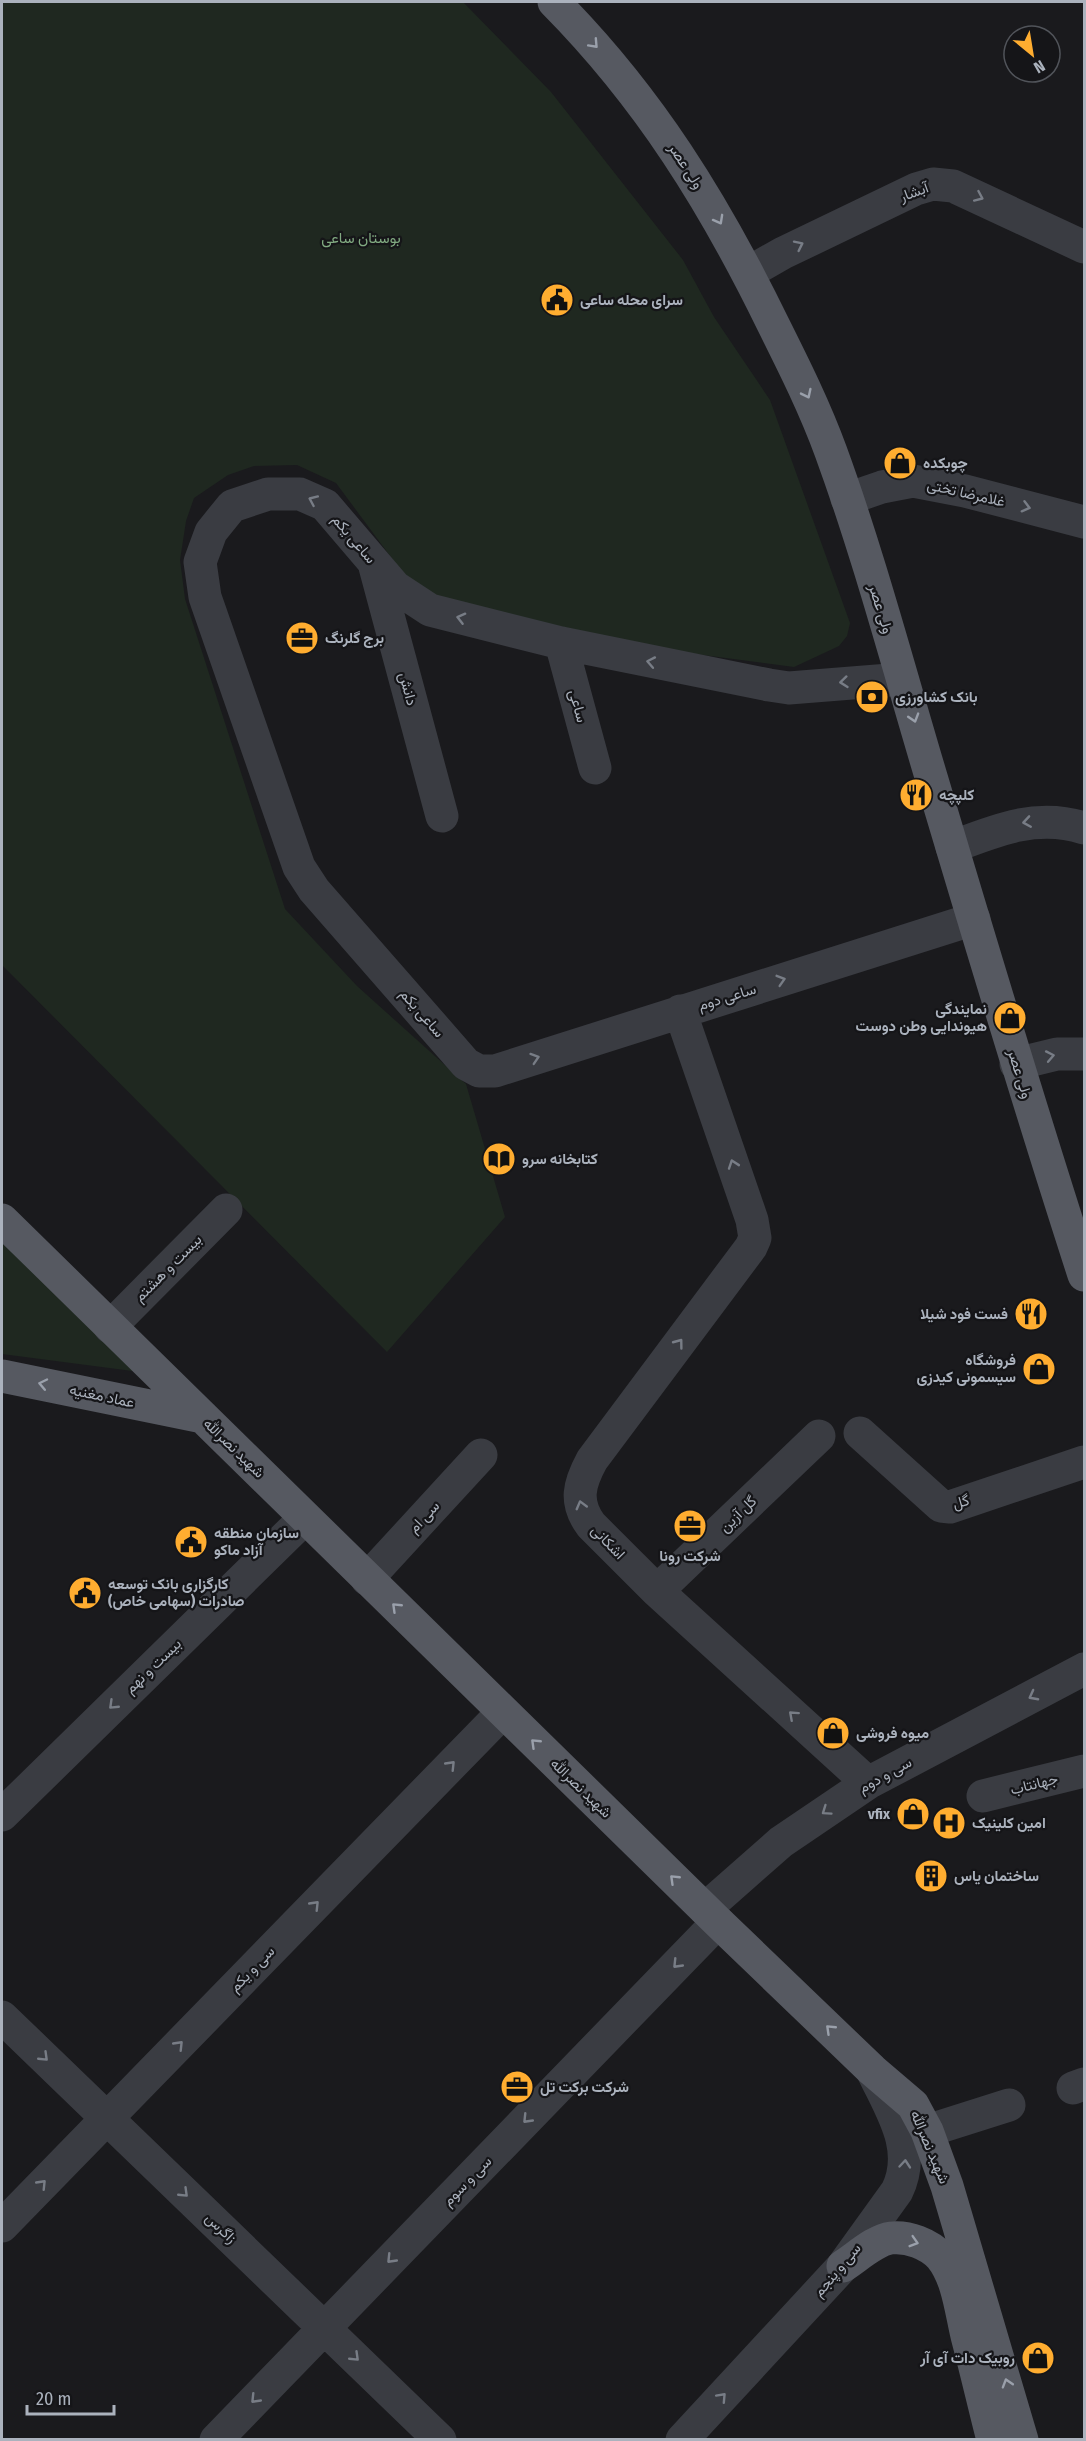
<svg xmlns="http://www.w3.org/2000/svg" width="1086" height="2441" font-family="'Fira Sans Condensed',Vazirmatn,sans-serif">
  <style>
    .green { fill: #1f2820 }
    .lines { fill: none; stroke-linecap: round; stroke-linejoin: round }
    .minor { stroke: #3a3c42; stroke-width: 33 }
    .major { stroke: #565961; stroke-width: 33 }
    .oneway { stroke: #9aa0ab }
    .oneway2 { stroke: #787d86 }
    .labels { text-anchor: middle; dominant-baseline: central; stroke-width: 4.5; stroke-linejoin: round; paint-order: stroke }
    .street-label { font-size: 15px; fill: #abb2bd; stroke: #151518 }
    .park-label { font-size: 15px; fill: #81aa81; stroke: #151518 }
    .poi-label { font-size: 15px; font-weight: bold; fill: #abb2bd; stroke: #151518; text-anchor: start }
  </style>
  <rect width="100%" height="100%" fill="#1a1a1d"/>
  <path class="green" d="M 2,2 L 463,2 L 551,92 L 683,260 L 714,317 L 770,400 L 850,623 L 847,636 L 839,646 L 794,667 L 558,636 L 419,595 L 336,483 L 297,465 L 254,466 L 228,475 L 194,498 L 186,521 L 180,560 L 185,599 L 285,909 L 357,986 L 466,1084 L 505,1217 L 387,1352 L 2,965 Z
    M 2,1238 L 140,1372 L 2,1354 Z"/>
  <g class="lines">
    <path class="minor" d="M 748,273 L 783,253 L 916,189 L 933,184 L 953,186 L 1084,247
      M 847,499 L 882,487 L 913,481 L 965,491 L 1084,522
      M 375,567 L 442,816
      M 561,643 L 595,768
      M 902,679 L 789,688 L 769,685 L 561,643 L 430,610 L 395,587 L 325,505 L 300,494 L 268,494 L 232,506 L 211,532 L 200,562 L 205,597 L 299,867 L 314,890 L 466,1064 L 479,1071 L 495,1071 L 974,919
      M 952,847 C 996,830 1037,813 1084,828
      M 680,1011 L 752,1220 L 755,1238 L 751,1247 L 592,1460 C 579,1484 574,1502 591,1525 L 657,1591 L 868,1783
      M 1016,1064 L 1057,1054 L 1084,1054
      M 110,1327 L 226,1210
      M 860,1433 L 941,1506 L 950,1507 L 1084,1462
      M 367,1579 L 481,1455
      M 657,1591 L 819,1436
      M 983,1796 L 1084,1771
      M 2,1815 L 305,1518
      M 705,1909 L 781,1842 L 868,1783 L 1084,1669
      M 2,2017 L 440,2440
      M 1073,2088 L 1084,2084
      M 927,2131 L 1009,2105
      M 2,2226 L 503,1712
      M 216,2440 L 718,1922
      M 682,2440 L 843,2266 L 897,2191 C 918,2148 890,2109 872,2070"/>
    <path class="major" d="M 554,2 C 649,98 714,203 773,324 C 794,366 815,408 831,452 C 870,559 899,670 932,780 C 981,945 1031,1111 1084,1275
      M 2,1220 L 718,1922 L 872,2070 L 913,2105 L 927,2131 L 947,2186 L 1022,2440
      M 2,1376 L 203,1417
      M 843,2266 C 856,2258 875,2240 891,2238 C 908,2236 929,2244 941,2257 C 958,2278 961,2311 967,2336 C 976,2370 984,2405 993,2440"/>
  </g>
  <defs><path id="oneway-chevron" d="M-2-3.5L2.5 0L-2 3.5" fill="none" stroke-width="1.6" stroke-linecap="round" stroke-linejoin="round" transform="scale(1.5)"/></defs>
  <g class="oneway">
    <use href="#oneway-chevron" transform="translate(594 44) rotate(47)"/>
    <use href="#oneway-chevron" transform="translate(719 220) rotate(61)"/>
    <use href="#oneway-chevron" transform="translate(807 394) rotate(64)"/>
    <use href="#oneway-chevron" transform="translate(914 718) rotate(73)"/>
    <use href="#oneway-chevron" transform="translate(43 1384) rotate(-168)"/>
    <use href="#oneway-chevron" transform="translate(396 1607) rotate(-136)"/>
    <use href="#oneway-chevron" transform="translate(535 1743) rotate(-136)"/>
    <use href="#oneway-chevron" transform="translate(674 1879) rotate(-136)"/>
    <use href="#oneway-chevron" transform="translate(830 2029) rotate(-136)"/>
    <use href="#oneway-chevron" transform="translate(914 2242) rotate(17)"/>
    <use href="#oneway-chevron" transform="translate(1007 2383) rotate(-107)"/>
  </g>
  <g class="oneway2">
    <use href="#oneway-chevron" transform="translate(979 197) rotate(24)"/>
    <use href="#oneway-chevron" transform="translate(799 245) rotate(-26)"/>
    <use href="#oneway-chevron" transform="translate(313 500) rotate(-156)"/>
    <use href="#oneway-chevron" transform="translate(1026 507) rotate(15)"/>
    <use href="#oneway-chevron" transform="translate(461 618) rotate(-166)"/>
    <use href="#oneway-chevron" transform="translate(651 662) rotate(-169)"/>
    <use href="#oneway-chevron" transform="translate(844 682) rotate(174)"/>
    <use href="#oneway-chevron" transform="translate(1027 822) rotate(171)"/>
    <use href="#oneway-chevron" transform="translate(781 980) rotate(-17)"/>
    <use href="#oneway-chevron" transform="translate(1050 1056) rotate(-11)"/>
    <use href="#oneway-chevron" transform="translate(535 1058) rotate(-18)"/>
    <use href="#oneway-chevron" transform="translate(733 1164) rotate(-109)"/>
    <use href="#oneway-chevron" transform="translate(679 1343) rotate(-53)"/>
    <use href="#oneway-chevron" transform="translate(581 1505) rotate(-105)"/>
    <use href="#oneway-chevron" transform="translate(1033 1696) rotate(152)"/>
    <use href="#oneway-chevron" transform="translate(113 1705) rotate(136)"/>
    <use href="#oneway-chevron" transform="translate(793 1715) rotate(-138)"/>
    <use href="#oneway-chevron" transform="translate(451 1765) rotate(-46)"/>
    <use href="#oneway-chevron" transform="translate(826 1811) rotate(145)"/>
    <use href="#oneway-chevron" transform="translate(315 1905) rotate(-46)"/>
    <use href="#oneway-chevron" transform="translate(677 1964) rotate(134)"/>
    <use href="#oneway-chevron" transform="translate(179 2045) rotate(-46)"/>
    <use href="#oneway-chevron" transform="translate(44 2057) rotate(44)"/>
    <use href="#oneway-chevron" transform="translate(527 2119) rotate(134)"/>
    <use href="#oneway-chevron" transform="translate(905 2164) rotate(-85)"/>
    <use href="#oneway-chevron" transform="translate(42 2184) rotate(-46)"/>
    <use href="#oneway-chevron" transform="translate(184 2193) rotate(44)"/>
    <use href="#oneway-chevron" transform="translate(391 2259) rotate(134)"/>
    <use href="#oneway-chevron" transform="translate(355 2357) rotate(44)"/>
    <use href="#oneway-chevron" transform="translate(722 2397) rotate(-47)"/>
    <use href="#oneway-chevron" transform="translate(255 2399) rotate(134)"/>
  </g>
  <defs>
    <g id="civic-disc" transform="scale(1.725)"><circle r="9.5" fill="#ffad30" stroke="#151518"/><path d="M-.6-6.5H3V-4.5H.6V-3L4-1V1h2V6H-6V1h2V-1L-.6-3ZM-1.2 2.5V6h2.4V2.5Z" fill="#111"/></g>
    <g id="shop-disc" transform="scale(1.725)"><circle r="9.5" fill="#ffad30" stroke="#151518"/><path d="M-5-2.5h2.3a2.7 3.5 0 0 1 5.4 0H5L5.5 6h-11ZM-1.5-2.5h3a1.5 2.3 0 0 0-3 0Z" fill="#111"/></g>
    <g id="office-disc" transform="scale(1.725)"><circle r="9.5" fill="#ffad30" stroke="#151518"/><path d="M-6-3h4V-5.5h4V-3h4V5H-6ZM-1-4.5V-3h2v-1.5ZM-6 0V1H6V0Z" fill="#111"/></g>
    <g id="bank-disc" transform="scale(1.725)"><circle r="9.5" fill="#ffad30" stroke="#151518"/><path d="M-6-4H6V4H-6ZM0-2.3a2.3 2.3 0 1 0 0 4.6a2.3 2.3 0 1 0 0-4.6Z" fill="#111"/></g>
    <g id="restaurant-disc" transform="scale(1.725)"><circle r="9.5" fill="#ffad30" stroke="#151518"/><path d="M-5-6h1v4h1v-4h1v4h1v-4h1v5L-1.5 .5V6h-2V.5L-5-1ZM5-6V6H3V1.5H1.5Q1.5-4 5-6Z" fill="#111"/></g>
    <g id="library-disc" transform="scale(1.725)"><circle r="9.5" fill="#ffad30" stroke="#151518"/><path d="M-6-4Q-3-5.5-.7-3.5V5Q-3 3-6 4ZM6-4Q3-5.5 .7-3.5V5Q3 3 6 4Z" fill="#111"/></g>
    <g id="hospital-disc" transform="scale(1.725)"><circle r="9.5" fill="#ffad30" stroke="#151518"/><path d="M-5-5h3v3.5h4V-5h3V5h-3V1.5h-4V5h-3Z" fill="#111"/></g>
    <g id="building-disc" transform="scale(1.725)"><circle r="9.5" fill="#ffad30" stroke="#151518"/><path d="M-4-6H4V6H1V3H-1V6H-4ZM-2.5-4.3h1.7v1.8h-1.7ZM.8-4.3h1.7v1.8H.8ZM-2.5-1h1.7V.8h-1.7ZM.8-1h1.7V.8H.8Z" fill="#111"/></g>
  </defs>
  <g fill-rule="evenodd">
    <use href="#civic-disc" x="557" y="300"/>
    <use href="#shop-disc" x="900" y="463"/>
    <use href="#office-disc" x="302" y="638"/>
    <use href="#bank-disc" x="872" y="697"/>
    <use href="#restaurant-disc" x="916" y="795"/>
    <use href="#shop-disc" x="1010" y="1018"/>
    <use href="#library-disc" x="499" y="1159"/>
    <use href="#restaurant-disc" x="1031" y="1314"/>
    <use href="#shop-disc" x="1039" y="1369"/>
    <use href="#office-disc" x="690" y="1526"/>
    <use href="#civic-disc" x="191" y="1542"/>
    <use href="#civic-disc" x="85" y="1593"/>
    <use href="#shop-disc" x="833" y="1733"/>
    <use href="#shop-disc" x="913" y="1814"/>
    <use href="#hospital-disc" x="949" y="1823"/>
    <use href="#building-disc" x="931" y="1876"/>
    <use href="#office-disc" x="517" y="2087"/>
    <use href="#shop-disc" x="1038" y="2358"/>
  </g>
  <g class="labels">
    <g class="street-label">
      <text transform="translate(686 166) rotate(57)">ولی عصر</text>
      <text transform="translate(914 192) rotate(-20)">آبشار</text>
      <text transform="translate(966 493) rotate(13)">غلامرضا تختی</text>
      <text transform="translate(354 539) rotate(50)">ساعی یکم</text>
      <text transform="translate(881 609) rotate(73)">ولی عصر</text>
      <text transform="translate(408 689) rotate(75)">دانش</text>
      <text transform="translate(578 706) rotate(75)">ساعی</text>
      <text transform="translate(727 997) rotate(-17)">ساعی دوم</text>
      <text transform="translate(422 1013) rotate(49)">ساعی یکم</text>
      <text transform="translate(1020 1074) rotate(73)">ولی عصر</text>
      <text transform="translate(168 1268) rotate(-45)">بیست و هشتم</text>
      <text transform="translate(102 1396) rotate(12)">عماد مغنیه</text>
      <text transform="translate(234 1448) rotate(44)">شهید نصرالله</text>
      <text transform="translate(961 1502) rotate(-16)">گل</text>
      <text transform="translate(738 1514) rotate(-44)">گل آزین</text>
      <text transform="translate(424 1517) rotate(-47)">سی ام</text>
      <text transform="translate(608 1542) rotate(46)">اشکانی</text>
      <text transform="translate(153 1666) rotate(-44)">بیست و نهم</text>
      <text transform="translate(885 1775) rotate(-29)">سی و دوم</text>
      <text transform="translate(1034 1784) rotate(-14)">جهانتاب</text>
      <text transform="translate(581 1788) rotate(44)">شهید نصرالله</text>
      <text transform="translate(252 1969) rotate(-46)">سی و یکم</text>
      <text transform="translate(930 2147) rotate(67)">شهید نصرالله</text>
      <text transform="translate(467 2181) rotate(-46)">سی و سوم</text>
      <text transform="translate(221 2228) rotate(44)">زاگرس</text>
      <text transform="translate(837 2270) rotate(-50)">سی و پنجم</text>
    </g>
    <g class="park-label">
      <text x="361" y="238">بوستان ساعی</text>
    </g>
    <g class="poi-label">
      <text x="580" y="300">سرای محله ساعی</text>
      <text x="923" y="463">چوبکده</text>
      <text x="325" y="638">برج گلرنگ</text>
      <text x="895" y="697">بانک کشاورزی</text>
      <text x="939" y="795">کلپچه</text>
      <text x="987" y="1009" text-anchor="end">نمایندگی<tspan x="987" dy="17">هیوندایی وطن دوست</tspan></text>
      <text x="522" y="1159">کتابخانه سرو</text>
      <text x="1008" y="1314" text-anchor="end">فست فود شیلا</text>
      <text x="1016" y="1360" text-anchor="end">فروشگاه<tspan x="1016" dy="17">سیسمونی کیدزی</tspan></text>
      <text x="214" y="1533">سازمان منطقه<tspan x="214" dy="17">آزاد ماکو</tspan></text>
      <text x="690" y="1556" text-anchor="middle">شرکت رونا</text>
      <text x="108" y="1584">کارگزاری بانک توسعه<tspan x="108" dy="17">صادرات (سهامی خاص)</tspan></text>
      <text x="856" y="1733">میوه فروشی</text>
      <text x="890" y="1814" text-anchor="end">vfix</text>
      <text x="972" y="1823">امین کلینیک</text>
      <text x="954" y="1876">ساختمان یاس</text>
      <text x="540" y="2087">شرکت برکت تل</text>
      <text x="1015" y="2358" text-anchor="end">روبیک دات آی آر</text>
    </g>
  </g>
  <rect width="1086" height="2441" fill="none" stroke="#abb2bd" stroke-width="6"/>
  <g transform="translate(1032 54) rotate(150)"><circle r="28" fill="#151518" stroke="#51545a" stroke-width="1.5"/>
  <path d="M0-4.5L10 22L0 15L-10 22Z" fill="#ffad30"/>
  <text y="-9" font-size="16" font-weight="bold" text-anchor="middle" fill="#abb2bd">N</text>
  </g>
  <path d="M27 2405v9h87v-9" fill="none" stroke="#abb2bd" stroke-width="3"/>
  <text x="36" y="2405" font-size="18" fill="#abb2bd" stroke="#151518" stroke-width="4.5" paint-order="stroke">20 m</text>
</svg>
